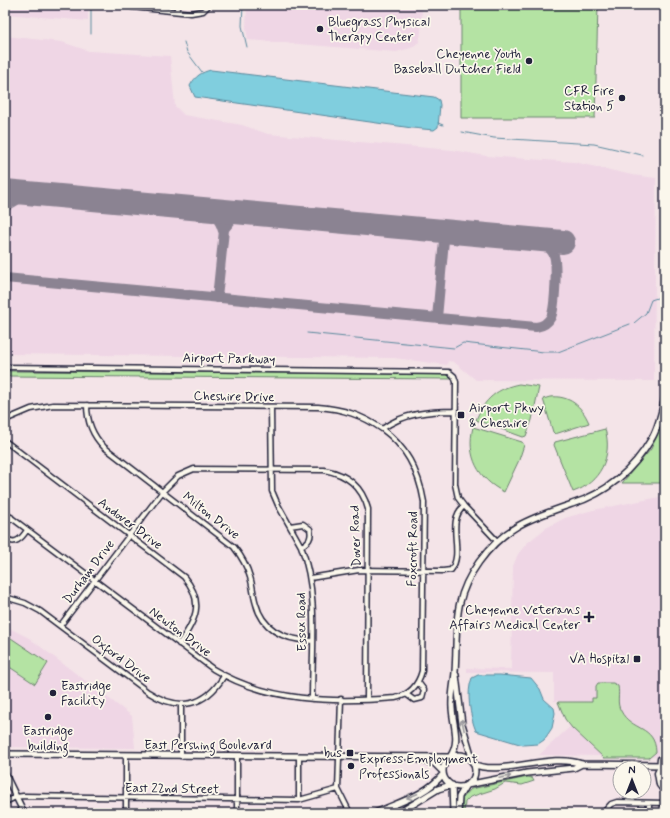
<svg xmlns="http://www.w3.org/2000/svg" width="670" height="818" font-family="Mynerve,sans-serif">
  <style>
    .built { fill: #efd6e5 }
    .green { fill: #b4e3a3; stroke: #6b826f }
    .water { fill: #80cede; stroke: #5a899d }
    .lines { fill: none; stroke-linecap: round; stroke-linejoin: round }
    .stream { stroke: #5a899d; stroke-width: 1 }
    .taxiway { stroke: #8b8392; stroke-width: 10 }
    .runway { stroke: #8b8392; stroke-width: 24 }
    .minor-casing { stroke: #22223b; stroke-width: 7 }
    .major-casing { stroke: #22223b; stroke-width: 8 }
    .minor { stroke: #fbf7ec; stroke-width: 4 }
    .major { stroke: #fbf7ec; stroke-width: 5 }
    .oneway { stroke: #99979c }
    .poi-dot { fill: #22223b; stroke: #fbf7ec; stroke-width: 1.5 }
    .labels { text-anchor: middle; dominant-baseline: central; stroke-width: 3.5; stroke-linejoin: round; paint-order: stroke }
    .poi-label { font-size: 13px; fill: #22223b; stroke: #fbf7ec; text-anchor: end }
    .street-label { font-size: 13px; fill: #22223b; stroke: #fbf7ec }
  </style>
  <rect width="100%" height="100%" fill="#f4e4e8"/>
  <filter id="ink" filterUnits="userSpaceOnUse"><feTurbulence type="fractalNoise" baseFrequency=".025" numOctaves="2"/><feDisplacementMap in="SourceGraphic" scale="8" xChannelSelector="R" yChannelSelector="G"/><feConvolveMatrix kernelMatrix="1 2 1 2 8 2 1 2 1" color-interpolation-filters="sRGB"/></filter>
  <g filter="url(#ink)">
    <path class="built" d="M 5,5 L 88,5 L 88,21 L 5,14 Z
      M 247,5 L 422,5 L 421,33 L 419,42 L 411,48 L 396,52 L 248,40 L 246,28 Z
      M 5,36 L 62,42 L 89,51 L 170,56 L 175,106 L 184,115 L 242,125 L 268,134 L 452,150 L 486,156 L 574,162 L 632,175 L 656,178 L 654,381 L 476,380 L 454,362 L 448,361 L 447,365 L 394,358 L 5,354 Z
      M 665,496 L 665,757 L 539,755 L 597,702 L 554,701 L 554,673 L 467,672 L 467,668 L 511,669 L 513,566 L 518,554 L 527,543 L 546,528 L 565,518 L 593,510 Z
      M 5,626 L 29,638 L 132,716 L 135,748 L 5,747 Z"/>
    <path class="green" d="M 461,5 L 598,5 L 595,118 L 461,118 Z
      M 5,371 L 431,374 L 446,374 L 452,379 L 5,376 Z
      M 519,384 L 539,387 L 532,420 L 526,436 L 523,437 L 476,420 C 484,399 498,388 519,384 Z
      M 550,397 C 569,395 582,406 589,423 L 555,434 L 553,432 L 543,399 Z
      M 665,417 L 665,483 L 622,483 L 651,449 Z
      M 473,427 L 522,442 L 524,445 L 519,460 L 504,492 C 478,479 466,456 473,427 Z
      M 605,429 C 613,456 600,483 573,492 L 554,445 L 555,442 Z
      M 5,634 L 48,663 L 35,684 L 5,664 Z
      M 598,683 L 613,683 L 618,686 C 620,695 616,703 621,711 C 631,731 655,725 656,752 L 649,758 L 604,758 L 572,728 L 565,719 L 558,702 L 592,702 L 592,698 L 596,698 L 596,686 Z
      M 528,777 L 532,778 L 534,781 L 522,785 L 505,783 L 495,789 L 470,797 L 465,802 L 464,813 L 462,813 L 462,799 L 471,789 Z"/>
    <path class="water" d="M 211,70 L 434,97 L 439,100 L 440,105 L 438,127 L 434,130 L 412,128 L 195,97 L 190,86 C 195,76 202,72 211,70 Z
      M 478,675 L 500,675 L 531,678 L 540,689 L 544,699 L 554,708 L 555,713 L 552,728 L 544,740 L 538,744 L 523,745 L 476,731 C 470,717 466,692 472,678 Z"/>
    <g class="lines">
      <path class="stream" d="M 91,5 L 91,34
        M 243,5 L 242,26 L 247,47
        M 184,42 L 187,52 L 202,72
        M 438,123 L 443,125
        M 462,132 L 494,138 L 594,144 L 642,155
        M 634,323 L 646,313 L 651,300 L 657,298
        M 307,333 L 454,348 L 463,343 L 544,352 L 558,352 L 630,324"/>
      <path class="taxiway" d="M 5,207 L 22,197 L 44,194
        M 200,209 C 212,212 220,218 223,231
        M 224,229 L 233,218 L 249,213
        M 432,230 L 440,232 L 444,240 L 437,318
        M 5,278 L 536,327 C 543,326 548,323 551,317 C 555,308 558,261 553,253 C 548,244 539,241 529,239
        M 217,298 L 226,211"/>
      <path class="runway" d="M 5,191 L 563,242"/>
      <g class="minor-casing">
        <path id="minor" d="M 126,5 L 132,7 L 191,13 L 203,11 L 209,5
          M 177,11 L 177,5
          M 5,367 L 449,372 L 454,376 L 456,382 L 455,484 L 458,498 L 464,506 L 497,541
          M 87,405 C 87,422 92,435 104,447 L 234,547 C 241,556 247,566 250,577 C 253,586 253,595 256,604 C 263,631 286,640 312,641
          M 271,407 L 272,491 L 278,505 L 301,546
          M 5,420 L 31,409 L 53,405 L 318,407 C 343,409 362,415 382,429 C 404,413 429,411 456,411
          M 5,441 L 184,577 C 205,602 196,620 179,644
          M 5,513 L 213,669 C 267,702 333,703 395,698 C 410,695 418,686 422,671 L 424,502 C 419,472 407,447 382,429
          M 5,526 L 11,517
          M 290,526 L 303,524 L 310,529 C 312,538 309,542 301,546 C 319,594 312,648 312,699
          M 5,537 C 14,547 22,538 27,530
          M 310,578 L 359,570 L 443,571 L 451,570 C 465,552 445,522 464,506
          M 5,597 L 25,603 L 40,611 L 148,692 C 179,712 205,707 224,676
          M 60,626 L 163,491 L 178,476 L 194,469 L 324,470 C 347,474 362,486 368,509 L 367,699
          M 406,694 L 414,700 L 422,698 L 424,690 L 418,682
          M 341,699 L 338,789 L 350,813
          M 181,756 L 181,704
          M 660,759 L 659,769 L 657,773 L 659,785 L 665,793
          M 659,769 L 665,784
          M 299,800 L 299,757
          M 5,802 L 16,797 L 23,796 L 299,800 L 338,789
          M 126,813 L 126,755
          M 237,813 L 237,756
          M 603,813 L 611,804 L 617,802 L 665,803
          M 649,813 L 649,803"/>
      </g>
      <g class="major-casing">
        <path id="major" d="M 456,675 L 462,724 L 473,761
          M 5,754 L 450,757
          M443 771a16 16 0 1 1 32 0a16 16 0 1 1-32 0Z
          M 450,757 C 461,741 453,726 452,708 C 451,695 454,684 455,672 C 458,628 451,601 479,562 C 506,525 532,518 572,504 C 607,493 634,469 652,438 C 659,426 662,411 665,397
          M 420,760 L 434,763 L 443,772
          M 473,764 C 500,777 550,752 582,764 L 665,765
          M 5,774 L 24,813
          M 452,785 L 453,813
          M 467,785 L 527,773 L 574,768 L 582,764
          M 375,813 C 399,802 427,795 443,774
          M 399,813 L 438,789 L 451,785
          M 458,813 L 459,797 L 466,785"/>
      </g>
      <use href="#minor" class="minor"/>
      <use href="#major" class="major"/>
    </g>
    <defs><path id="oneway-shaft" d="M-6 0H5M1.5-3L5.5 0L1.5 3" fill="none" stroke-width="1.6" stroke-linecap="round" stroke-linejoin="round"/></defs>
    <g class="oneway">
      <use href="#oneway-shaft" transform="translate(463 725) rotate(-102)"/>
      <use href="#oneway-shaft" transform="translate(505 777) rotate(-12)"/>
      <use href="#oneway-shaft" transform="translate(412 796) rotate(158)"/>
    </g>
  </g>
  <g class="poi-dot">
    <circle cx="320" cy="29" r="4"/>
    <circle cx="529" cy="61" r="4"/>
    <circle cx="622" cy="98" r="4"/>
    <rect x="457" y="411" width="8" height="8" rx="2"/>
    <path d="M587 611h4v4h4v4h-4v4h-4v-4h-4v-4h4z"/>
    <rect x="633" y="655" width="8" height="8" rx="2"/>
    <circle cx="53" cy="693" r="4"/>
    <circle cx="48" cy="717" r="4"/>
    <rect x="346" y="749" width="8" height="8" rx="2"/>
    <circle cx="351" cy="766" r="4"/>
  </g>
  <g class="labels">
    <g class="poi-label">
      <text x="328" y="22" text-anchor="start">Bluegrass Physical<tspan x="328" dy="15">Therapy Center</tspan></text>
      <text x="521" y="54">Cheyenne Youth<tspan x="521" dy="15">Baseball Dutcher Field</tspan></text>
      <text x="614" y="91">CFR Fire<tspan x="614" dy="15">Station 5</tspan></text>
      <text x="469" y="408" text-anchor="start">Airport Pkwy<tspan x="469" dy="15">&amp; Cheshire</tspan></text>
      <text x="580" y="610">Cheyenne Veterans<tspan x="580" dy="15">Affairs Medical Center</tspan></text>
      <text x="629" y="659">VA Hospital</text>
      <text x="61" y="686" text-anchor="start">Eastridge<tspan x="61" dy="15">Facility</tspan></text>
      <text x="48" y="731" text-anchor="middle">Eastridge<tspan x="48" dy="15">building</tspan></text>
      <text x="342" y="753">bus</text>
      <text x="359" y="759" text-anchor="start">Express Employment<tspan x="359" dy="15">Professionals</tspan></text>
    </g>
    <g class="street-label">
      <text transform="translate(229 359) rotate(1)">Airport Parkway</text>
      <text transform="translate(234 397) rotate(1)">Cheshire Drive</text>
      <text transform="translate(211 516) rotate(38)">Milton Drive</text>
      <text transform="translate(130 524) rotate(37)">Andover Drive</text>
      <text transform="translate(356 536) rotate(-92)">Dover Road</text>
      <text transform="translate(413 549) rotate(-89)">Foxcroft Road</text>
      <text transform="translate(89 572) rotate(-53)">Durham Drive</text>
      <text transform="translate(302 622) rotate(-91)">Essex Road</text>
      <text transform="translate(180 632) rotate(37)">Newton Drive</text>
      <text transform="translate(121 659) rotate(37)">Oxford Drive</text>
      <text x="208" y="745">East Pershing Boulevard</text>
      <text transform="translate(172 789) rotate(1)">East 22nd Street</text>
    </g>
  </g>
  <rect width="670" height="818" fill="none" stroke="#fbf7ec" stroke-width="20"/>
  <rect x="10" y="10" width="650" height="798" fill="none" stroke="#22223b" stroke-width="1.5" filter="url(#ink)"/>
  <g transform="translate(632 780)"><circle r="19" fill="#fbf7ec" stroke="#a4a2a5"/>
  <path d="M0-3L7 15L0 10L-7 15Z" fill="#22223b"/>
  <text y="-6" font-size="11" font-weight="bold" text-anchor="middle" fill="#22223b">N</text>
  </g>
</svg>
